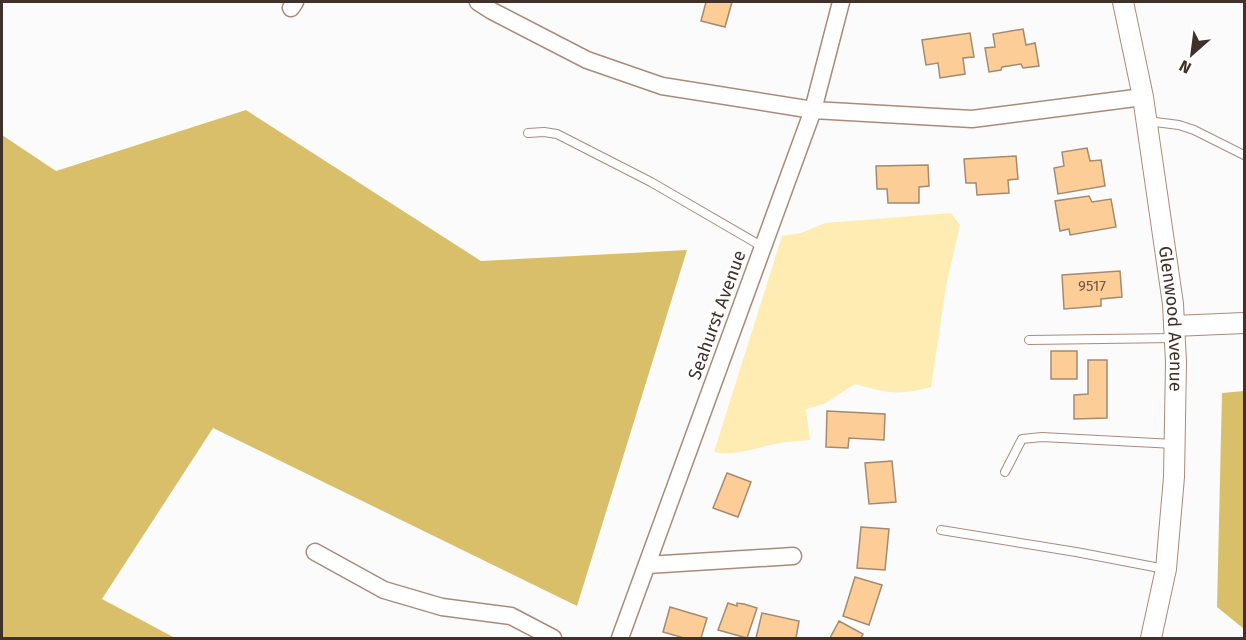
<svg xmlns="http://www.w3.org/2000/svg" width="1246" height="640" font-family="'Fira Sans',sans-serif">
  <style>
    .green { fill: #feecb3 }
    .forest { fill: #dabf6a }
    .building { fill: #fccd97; stroke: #a48b70; stroke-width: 1.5 }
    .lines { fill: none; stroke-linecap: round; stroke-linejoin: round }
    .service-casing { stroke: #ac8a79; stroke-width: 10 }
    .minor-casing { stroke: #ac8a79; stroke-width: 19 }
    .tertiary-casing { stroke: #ac8a79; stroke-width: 22 }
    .service { stroke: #fff; stroke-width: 8 }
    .minor { stroke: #fff; stroke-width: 16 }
    .tertiary { stroke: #fff; stroke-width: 20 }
    .labels { text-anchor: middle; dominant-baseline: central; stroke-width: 5; stroke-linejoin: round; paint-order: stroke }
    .number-label { font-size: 15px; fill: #6f5845 }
    .street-label { font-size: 18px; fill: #40312a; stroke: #fff }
  </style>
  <rect width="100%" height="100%" fill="#fbfbfb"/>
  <path class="green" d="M 951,213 L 960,225 L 946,286 L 931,387 C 898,396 887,393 855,384 L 824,404 L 806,409 L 810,440 C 802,441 794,441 786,442 C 761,445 740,457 714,452 L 782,236 L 801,233 L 825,223 Z"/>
  <path class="forest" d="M 246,110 L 481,261 L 687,250 L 577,606 L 213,428 L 102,599 L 175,638 L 2,638 L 2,135 L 56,171 Z
    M 1244,391 L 1244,629 L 1217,607 L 1222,393 Z"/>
  <path class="building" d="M 706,2 L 732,2 L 725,27 L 701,21 Z
    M 1023,29 L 1026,45 L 1035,43 L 1039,66 L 1023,68 L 1021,64 L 1002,67 L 1001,70 L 989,72 L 985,48 L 995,47 L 993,34 Z
    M 970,33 L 974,57 L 963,58 L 965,74 L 940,78 L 938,63 L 926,65 L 922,40 Z
    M 1087,148 L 1090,161 L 1101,160 L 1105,186 L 1058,194 L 1054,168 L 1064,166 L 1062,152 Z
    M 1016,156 L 1018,179 L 1008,180 L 1009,193 L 977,195 L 976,183 L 966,183 L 964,159 Z
    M 928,165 L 929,186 L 919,187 L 919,203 L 888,203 L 887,189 L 877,189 L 876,166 Z
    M 1089,196 L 1092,202 L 1111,199 L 1116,227 L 1070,235 L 1069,229 L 1060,231 L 1055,201 Z
    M 1120,271 L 1122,297 L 1101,299 L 1101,306 L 1064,309 L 1062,275 Z
    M 1051,351 L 1077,351 L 1077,379 L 1051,379 Z
    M 1088,360 L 1107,360 L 1107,418 L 1074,419 L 1074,395 L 1088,394 Z
    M 827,411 L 885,414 L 884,440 L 849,438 L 848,448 L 826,447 Z
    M 892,461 L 896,502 L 869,504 L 865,463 Z
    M 727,473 L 751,482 L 738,517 L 713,508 Z
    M 861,527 L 889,529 L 885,570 L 857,568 Z
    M 855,577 L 882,585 L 869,625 L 843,616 Z
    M 728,603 L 737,606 L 737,603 L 744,604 L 757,608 L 747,638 L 718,630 Z
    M 670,607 L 707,618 L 701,638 L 684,638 L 663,632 Z
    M 762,613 L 799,621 L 796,638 L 756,638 Z
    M 839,621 L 863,634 L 861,638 L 830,638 Z"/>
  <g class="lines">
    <g class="service-casing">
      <path id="service" d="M 1147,121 L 1179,125 L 1194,130 L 1244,155
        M 528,133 L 544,132 L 557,134 L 651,182 L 763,247
        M 1029,340 L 1175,338
        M 1005,472 L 1022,439 L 1042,437 L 1174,444
        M 941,530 L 1076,552 L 1165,569"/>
    </g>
    <g class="minor-casing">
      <path id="minor" d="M 478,2 L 492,11 L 587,60 L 662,86 L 813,110 L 972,119 L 1143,97
        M 291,8 L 295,2
        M 315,552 L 384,590 L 442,607 L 511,616 L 553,638
        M 647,565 L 793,556
        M 620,638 L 813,110 L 841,2"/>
    </g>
    <g class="tertiary-casing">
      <g id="tertiary">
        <path id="s1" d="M 1123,2 L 1143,97 L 1173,304 L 1176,362 L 1174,477 L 1166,569 L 1151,638"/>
        <path d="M 1174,326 L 1244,323"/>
      </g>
    </g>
    <use href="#service" class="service"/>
    <use href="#minor" class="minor"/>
    <use href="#tertiary" class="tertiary"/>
  </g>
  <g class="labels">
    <g class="number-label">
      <text x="1092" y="286">9517</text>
    </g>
    <g class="street-label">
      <text transform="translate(717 315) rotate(-70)">Seahurst Avenue</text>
      <text stroke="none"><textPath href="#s1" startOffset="321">Glenwood Avenue</textPath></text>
    </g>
  </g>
  <rect width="1246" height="640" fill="none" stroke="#40312a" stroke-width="6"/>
  <g transform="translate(1192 54) rotate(208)" stroke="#ffffff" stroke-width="4.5" paint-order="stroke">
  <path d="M0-4.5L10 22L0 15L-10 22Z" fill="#40312a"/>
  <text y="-9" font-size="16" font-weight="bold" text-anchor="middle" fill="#40312a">N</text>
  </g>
</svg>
